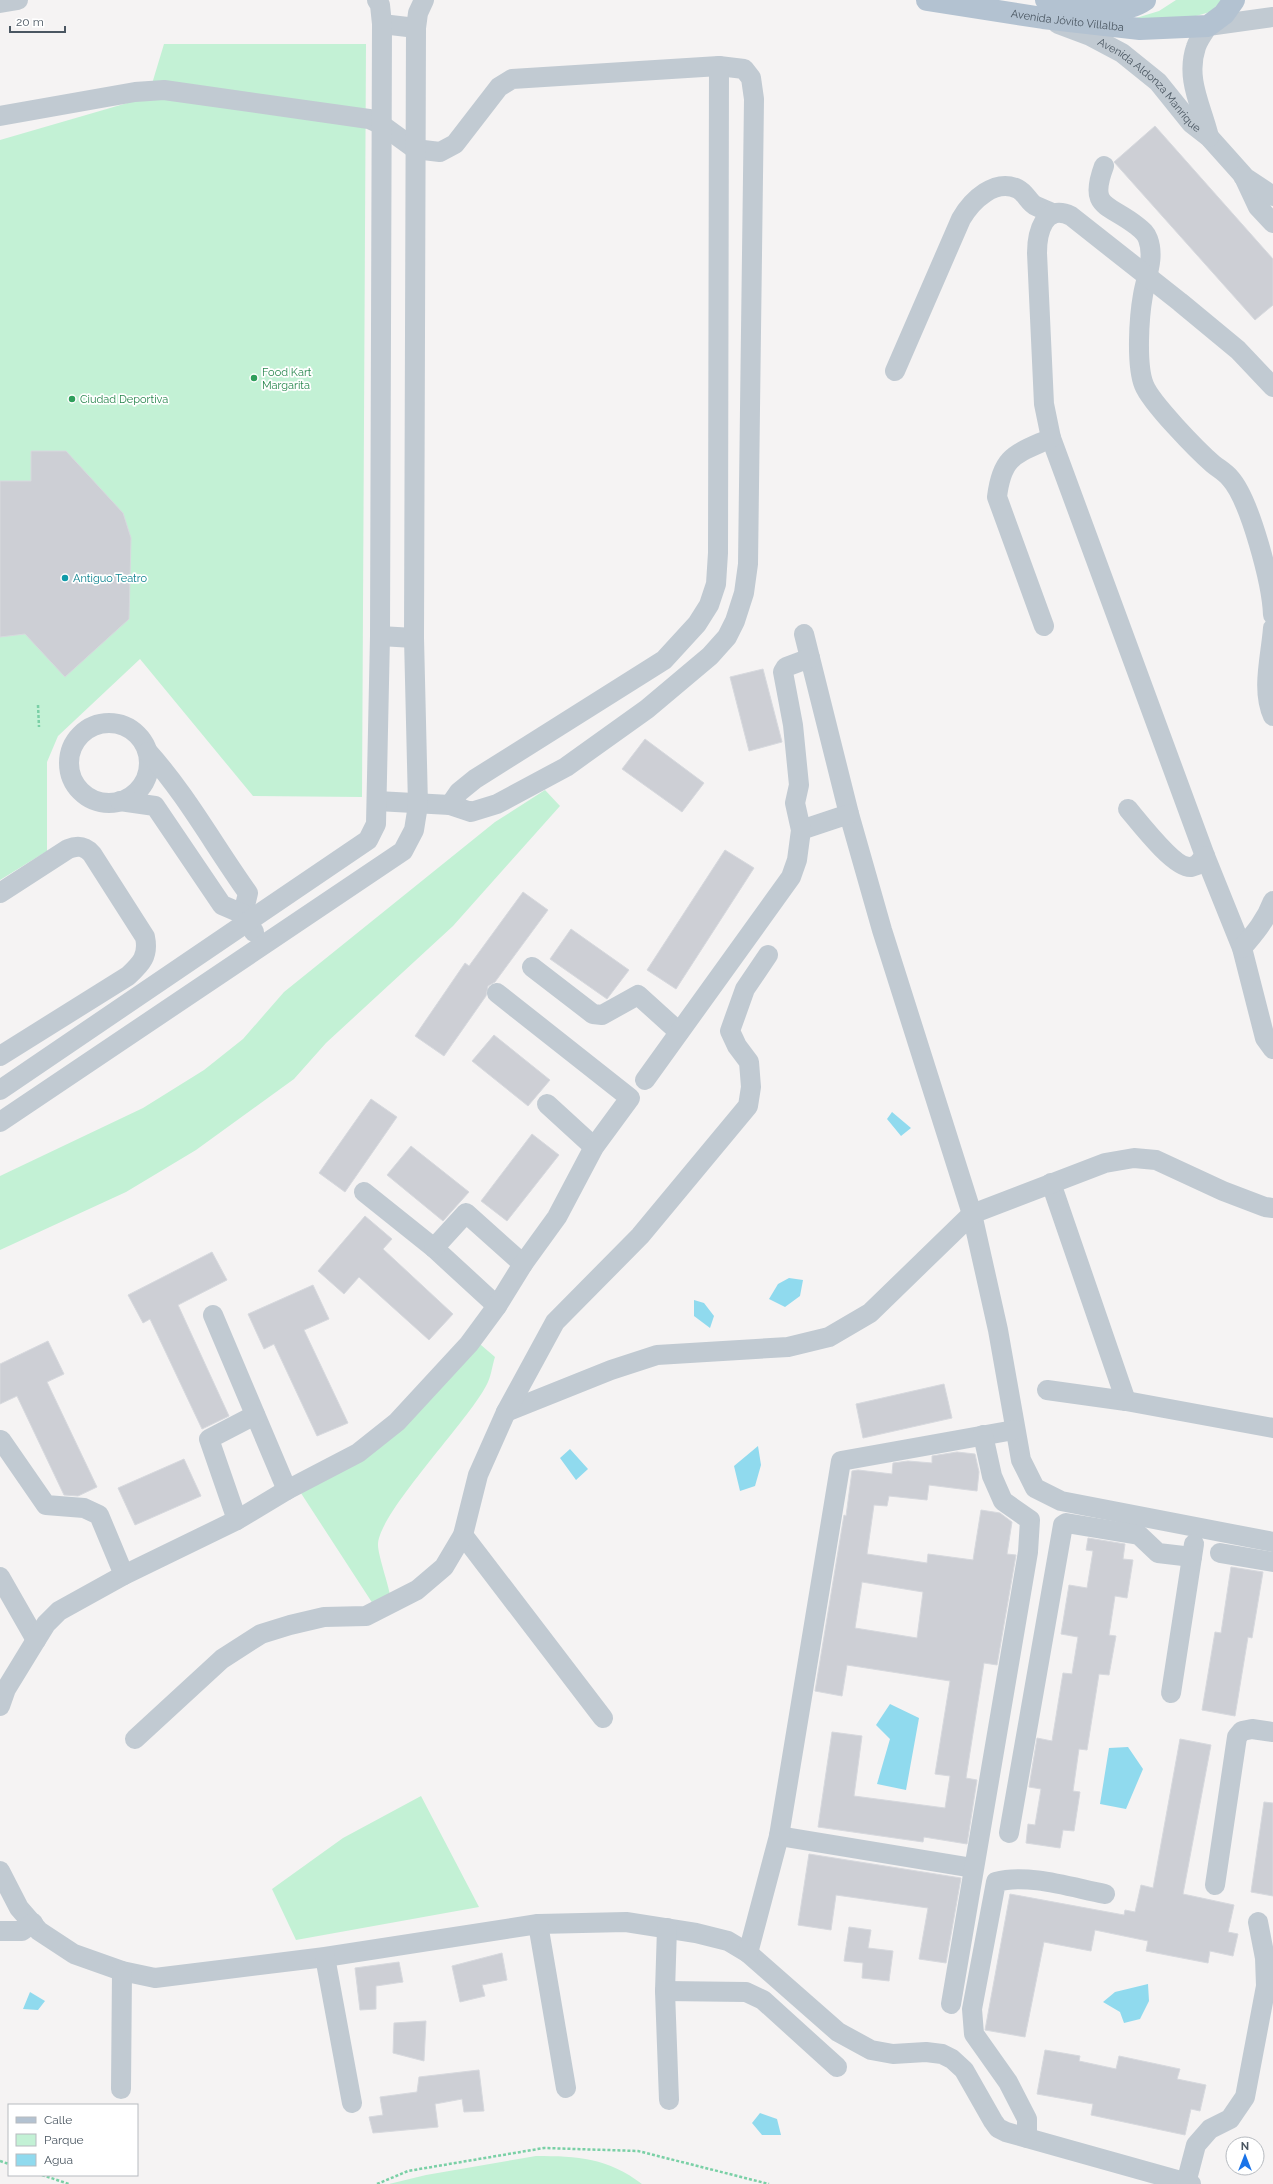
<svg xmlns="http://www.w3.org/2000/svg" width="1273" height="2184" font-family="Raleway,sans-serif">
  <style>
    .green { fill: #c3f1d5 }
    .water { fill: #90daee }
    .building { fill: #cdcfd5; stroke: #d7d9de; fill-rule: evenodd }
    .lines { fill: none; stroke-linecap: round; stroke-linejoin: round }
    .path { stroke: #7ad0a6; stroke-width: 2.5; stroke-dasharray: 3 2; stroke-linecap: butt }
    .minor { stroke: #c1cad2; stroke-width: 20 }
    .major { stroke: #b3c2d1; stroke-width: 22 }
    .leisure-dot { fill: #2e9e5b; stroke: #fff; stroke-width: 1.5 }
    .culture-dot { fill: #0f9aa8; stroke: #fff; stroke-width: 1.5 }
    .labels { text-anchor: middle; dominant-baseline: central; stroke-width: 3.5; stroke-linejoin: round; paint-order: stroke }
    .street-label { font-size: 11px; fill: #4a5661; stroke: #fff }
    .leisure-label { font-size: 11px; fill: #27864d; stroke: #fff; text-anchor: start }
    .culture-label { font-size: 11px; fill: #0d838f; stroke: #fff; text-anchor: start }
  </style>
  <rect width="100%" height="100%" fill="#f5f3f3"/>
  <path class="green" d="M 1176,0 L 1223,0 L 1210,12 L 1196,16 L 1123,22 L 1159,11 Z
    M 164,44 L 366,44 L 362,797 L 253,796 L 140,659 L 58,736 L 47,762 L 47,851 L 0,880 L 0,140 L 148,97 Z
    M 545,790 L 560,806 L 453,926 L 326,1043 L 294,1079 L 196,1150 L 126,1192 L 0,1250 L 0,1176 L 143,1108 L 204,1070 L 243,1039 L 284,992 L 495,822 Z
    M 474,1339 L 495,1357 C 492,1366 491,1378 486,1386 C 468,1421 377,1515 378,1545 C 378,1555 388,1583 390,1595 L 373,1604 L 297,1487 L 368,1441 Z
    M 421,1796 L 479,1907 L 296,1940 L 272,1889 L 343,1838 Z
    M 536,2156 C 578,2156 608,2158 642,2184 L 389,2184 L 426,2175 Z"/>
  <path class="water" d="M 892,1112 L 911,1128 L 901,1136 L 887,1119 Z
    M 789,1278 L 803,1280 L 800,1296 L 785,1307 L 769,1299 L 778,1284 Z
    M 694,1300 L 704,1303 L 714,1316 L 710,1328 L 694,1316 Z
    M 758,1446 L 761,1465 L 755,1486 L 740,1491 L 734,1466 Z
    M 570,1449 L 588,1469 L 576,1480 L 560,1458 Z
    M 890,1704 L 919,1718 L 906,1790 L 877,1784 L 890,1739 L 876,1725 Z
    M 1128,1747 L 1143,1769 L 1126,1809 L 1100,1804 L 1109,1748 Z
    M 1148,1984 L 1149,2001 L 1140,2019 L 1124,2023 L 1120,2012 L 1103,2002 L 1115,1992 Z
    M 30,1992 L 45,2001 L 38,2010 L 23,2009 Z
    M 760,2113 L 777,2119 L 781,2135 L 762,2135 L 752,2123 Z"/>
  <path class="building" d="M 1155,126 L 1273,259 L 1273,305 L 1255,320 L 1114,162 Z
    M 31,451 L 66,451 L 123,513 L 131,538 L 129,619 L 65,677 L 25,634 L 0,637 L 0,481 L 31,481 Z
    M 763,669 L 782,742 L 749,751 L 730,677 Z
    M 645,739 L 704,783 L 682,812 L 622,769 Z
    M 725,850 L 754,868 L 676,989 L 647,970 Z
    M 523,892 L 548,910 L 495,982 L 488,986 L 486,996 L 444,1056 L 415,1036 L 465,963 L 469,966 Z
    M 571,929 L 629,970 L 607,999 L 550,959 Z
    M 494,1035 L 550,1080 L 528,1106 L 472,1061 Z
    M 371,1099 L 397,1117 L 345,1192 L 319,1173 Z
    M 532,1134 L 559,1155 L 507,1221 L 481,1201 Z
    M 411,1146 L 469,1192 L 443,1221 L 387,1175 Z
    M 365,1216 L 392,1239 L 383,1249 L 453,1314 L 429,1340 L 359,1277 L 344,1294 L 318,1271 Z
    M 212,1252 L 227,1280 L 178,1305 L 229,1416 L 202,1429 L 150,1319 L 143,1323 L 128,1295 Z
    M 313,1285 L 329,1319 L 304,1330 L 348,1423 L 317,1436 L 274,1344 L 264,1349 L 248,1314 Z
    M 48,1341 L 64,1374 L 47,1382 L 97,1487 L 78,1496 L 64,1495 L 17,1396 L 0,1404 L 0,1364 Z
    M 944,1384 L 952,1418 L 863,1438 L 856,1404 Z
    M 957,1452 L 975,1454 L 979,1472 L 977,1491 L 929,1485 L 927,1500 L 889,1496 L 887,1506 L 874,1505 L 867,1554 L 927,1563 L 928,1554 L 973,1560 L 981,1510 L 1000,1513 L 1012,1522 L 1007,1554 L 1016,1555 L 997,1665 L 984,1663 L 966,1778 L 977,1780 L 967,1844 L 924,1837 L 923,1842 L 818,1827 L 832,1732 L 862,1736 L 854,1796 L 945,1808 L 950,1776 L 935,1774 L 950,1681 L 847,1665 L 842,1696 L 815,1691 L 844,1515 L 846,1516 L 852,1471 L 858,1470 L 892,1474 L 893,1463 L 908,1461 L 932,1463 L 932,1456 ZM 862,1582 L 923,1592 L 917,1638 L 855,1628 Z
    M 184,1459 L 201,1496 L 135,1525 L 118,1488 Z
    M 1088,1538 L 1125,1544 L 1123,1559 L 1133,1560 L 1127,1598 L 1115,1596 L 1109,1635 L 1116,1636 L 1109,1675 L 1099,1674 L 1087,1750 L 1079,1749 L 1073,1791 L 1080,1792 L 1074,1831 L 1063,1830 L 1060,1848 L 1026,1843 L 1028,1824 L 1035,1825 L 1041,1789 L 1029,1787 L 1037,1738 L 1052,1741 L 1063,1673 L 1072,1674 L 1078,1637 L 1061,1634 L 1069,1585 L 1087,1588 L 1093,1551 L 1086,1550 Z
    M 1231,1567 L 1263,1572 L 1252,1638 L 1248,1637 L 1235,1716 L 1202,1710 L 1215,1632 L 1221,1633 Z
    M 1180,1739 L 1211,1745 L 1183,1894 L 1234,1905 L 1228,1932 L 1238,1934 L 1233,1956 L 1210,1951 L 1208,1963 L 1146,1951 L 1148,1941 L 1095,1930 L 1091,1951 L 1044,1942 L 1025,2037 L 985,2030 L 1010,1894 L 1124,1915 L 1125,1910 L 1135,1912 L 1141,1885 L 1153,1888 Z
    M 1264,1802 L 1273,1803 L 1273,1896 L 1251,1892 Z
    M 809,1854 L 961,1878 L 946,1963 L 919,1959 L 928,1908 L 836,1895 L 831,1930 L 798,1925 Z
    M 849,1927 L 871,1930 L 868,1948 L 893,1951 L 889,1981 L 862,1978 L 863,1963 L 844,1961 Z
    M 502,1953 L 507,1980 L 482,1985 L 485,1996 L 460,2002 L 452,1966 Z
    M 399,1962 L 403,1982 L 376,1986 L 376,2009 L 360,2010 L 355,1968 Z
    M 426,2021 L 424,2061 L 393,2053 L 394,2023 Z
    M 1045,2050 L 1080,2056 L 1079,2061 L 1116,2069 L 1119,2056 L 1180,2069 L 1177,2079 L 1206,2085 L 1200,2111 L 1191,2109 L 1185,2135 L 1091,2115 L 1093,2104 L 1037,2094 Z
    M 479,2070 L 484,2111 L 464,2112 L 462,2099 L 435,2104 L 438,2127 L 373,2133 L 369,2117 L 383,2115 L 380,2097 L 417,2092 L 419,2077 Z"/>
  <g class="lines">
    <path class="path" d="M 38,705 L 39,727
      M 0,2161 L 9,2164
      M 42,2175 L 69,2184
      M 377,2184 L 408,2171 L 544,2148 L 638,2151 L 769,2184"/>
    <g class="minor">
      <path d="M 0,3 L 18,0"/>
      <path d="M 382,24 L 416,28"/>
      <path id="s1" d="M 1058,24 L 1090,36 L 1122,53 L 1158,82 L 1191,123 L 1209,137 L 1243,175 L 1258,207 L 1273,223"/>
      <path d="M 0,116 L 135,92 L 164,90 L 369,119 L 382,125 L 415,149 L 440,152 L 455,144 L 499,87 L 512,79 L 719,66 L 744,69 L 751,78 L 754,99 L 748,564 L 744,593 L 735,621 L 727,637 L 710,656 L 647,709 L 566,767 L 497,804 L 471,812 L 450,805 L 377,801"/>
      <path d="M 1209,137 C 1202,107 1185,79 1196,47 C 1198,40 1204,32 1208,26 L 1273,17"/>
      <path d="M 1104,166 C 1088,209 1108,203 1137,226 C 1142,230 1146,233 1148,239 C 1155,258 1146,277 1143,295 C 1139,317 1136,365 1144,385 C 1151,403 1198,451 1213,464 C 1219,469 1225,472 1230,478 C 1250,500 1272,584 1273,615"/>
      <path d="M 1243,176 L 1273,196"/>
      <path d="M 895,371 L 961,219 C 972,200 995,178 1018,189 C 1026,193 1029,203 1036,206 C 1042,209 1048,210 1053,214"/>
      <path d="M 1273,387 L 1238,350 L 1180,302 L 1071,216 C 1044,203 1037,233 1037,253 L 1044,404 L 1051,438 L 1205,856 L 1242,948 L 1265,1038 L 1273,1049"/>
      <path d="M 1044,626 L 997,497 C 1002,455 1016,454 1051,438"/>
      <path d="M 1273,628 C 1271,656 1261,690 1273,716"/>
      <path d="M 804,634 L 849,814 L 882,930 L 972,1214 L 998,1330 L 1021,1460 L 1035,1488 L 1061,1501 L 1273,1542"/>
      <path d="M 380,636 L 414,638"/>
      <circle cx="109" cy="763" r="40"/>
      <path d="M 148,752 C 186,794 215,847 248,893 L 243,914"/>
      <path d="M 120,801 L 155,806 L 222,905 L 243,914 L 254,932"/>
      <path d="M 450,805 L 459,792 L 475,779 L 664,660 L 697,624 L 709,605 L 716,584 L 718,553 L 719,66"/>
      <path d="M 1128,809 C 1139,822 1175,869 1191,867 L 1197,865 L 1205,856"/>
      <path d="M 801,830 L 849,814"/>
      <path d="M 0,893 L 68,849 C 78,845 85,846 92,854 L 145,937 C 149,956 141,964 128,976 L 0,1056"/>
      <path d="M 1242,948 C 1255,933 1266,920 1273,901"/>
      <path d="M 532,967 L 593,1014 L 602,1015 L 638,995 L 679,1032"/>
      <path d="M 645,1080 L 791,877 L 797,860 L 801,830 L 795,803 L 799,785 L 793,725 L 783,672 L 786,667 L 810,658"/>
      <path d="M 0,1090 L 368,840 L 376,824 L 380,636 L 382,24 L 380,5 L 377,0"/>
      <path d="M 547,1104 L 594,1147"/>
      <path d="M 0,1122 L 403,851 L 414,830 L 418,805 L 414,638 L 416,28 L 418,13 L 424,0"/>
      <path d="M 1051,1183 L 1126,1401"/>
      <path d="M 364,1192 L 434,1248 L 497,1306"/>
      <path d="M 434,1248 L 466,1213 L 523,1264"/>
      <path d="M 213,1315 L 287,1490"/>
      <path d="M 1047,1390 L 1126,1401 L 1273,1428"/>
      <path d="M 506,1412 L 611,1370 L 657,1355 L 788,1347 L 829,1337 L 870,1313 L 972,1214 L 1105,1163 L 1134,1158 L 1156,1160 L 1223,1191 L 1265,1207 L 1273,1208"/>
      <path d="M 1,1440 L 46,1505 L 84,1508 L 99,1515 L 124,1575"/>
      <path d="M 237,1520 L 209,1439 L 255,1415"/>
      <path d="M 463,1535 L 603,1718"/>
      <path d="M 1220,1553 L 1273,1562"/>
      <path d="M 0,1577 L 36,1640"/>
      <path d="M 1171,1693 L 1194,1544"/>
      <path d="M 0,1706 L 6,1689 L 36,1640 L 46,1624 L 59,1611 L 124,1575 L 237,1520 L 287,1490 L 358,1453 L 397,1422 L 469,1344 L 497,1306 L 523,1264 L 557,1217 L 594,1147 L 630,1098 L 497,993"/>
      <path d="M 135,1739 L 222,1659 L 261,1634 L 290,1625 L 324,1617 L 366,1616 L 417,1590 L 444,1567 L 463,1535 L 478,1475 L 506,1412 L 555,1322 L 640,1236 L 748,1106 L 751,1087 L 749,1062 L 737,1046 L 730,1031 L 745,989 L 768,955"/>
      <path d="M 1009,1833 L 1063,1525 L 1066,1523 L 1139,1535 L 1158,1553 L 1192,1557"/>
      <path d="M 779,1836 L 973,1868"/>
      <path d="M 0,1871 L 19,1908 L 39,1931 L 74,1954 L 122,1971 L 155,1978 L 325,1957 L 538,1924 L 626,1922 L 696,1933 L 728,1941 L 748,1953 L 838,2032 L 871,2050 L 893,2054 L 926,2052 L 942,2054 L 952,2059 L 964,2070 L 993,2121 L 998,2128 L 1006,2132 L 1191,2184"/>
      <path d="M 1215,1885 L 1237,1737 L 1242,1731 L 1252,1729 L 1273,1732"/>
      <path d="M 538,1924 L 566,2088"/>
      <path d="M 667,1928 L 665,1991 L 669,2100"/>
      <path d="M 0,1931 L 22,1931 L 33,1923"/>
      <path d="M 748,1953 L 779,1836 L 841,1461 L 1014,1430"/>
      <path d="M 325,1957 L 352,2103"/>
      <path d="M 665,1991 L 746,1992 L 763,2000 L 837,2067"/>
      <path d="M 951,2004 L 1028,1552 L 1030,1520 L 1003,1501 L 992,1476 L 983,1435"/>
      <path d="M 121,2089 L 122,1971"/>
      <path d="M 1027,2138 L 1027,2119 L 1008,2082 L 974,2034 L 972,2009 L 996,1882 C 1028,1873 1073,1888 1105,1894"/>
      <path d="M 1186,2183 L 1196,2145 L 1210,2129 L 1230,2119 L 1245,2097 L 1266,1986 L 1265,1958 L 1258,1922"/>
    </g>
    <g class="major">
      <path id="s2" d="M 927,0 L 1043,18 L 1140,29 L 1208,26 L 1224,14 L 1234,0"/>
      <path d="M 1046,0 C 1075,5 1118,19 1145,0"/>
    </g>
  </g>
  <g class="leisure-dot">
    <circle cx="254" cy="378" r="4"/>
    <circle cx="72" cy="399" r="4"/>
  </g>
  <circle class="culture-dot" cx="65" cy="578" r="4"/>
  <g class="labels">
    <g class="street-label">
      <text stroke="none"><textPath href="#s2" startOffset="142">Avenida Jóvito Villalba</textPath></text>
      <text stroke="none"><textPath href="#s1" startOffset="112">Avenida Aldonza Manrique</textPath></text>
    </g>
    <g class="leisure-label">
      <text x="262" y="372">Food Kart<tspan x="262" dy="13">Margarita</tspan></text>
      <text x="80" y="399">Ciudad Deportiva</text>
    </g>
    <g class="culture-label">
      <text x="73" y="578">Antiguo Teatro</text>
    </g>
  </g>
  <rect x="8" y="2104" width="130" height="72" fill="#ffffff" stroke="#b7bbc0"/>
  <rect x="16" y="2117" width="20" height="6" fill="#b3c2d1" stroke="#b7bbc0"/>
  <text x="44" y="2124" font-size="12" fill="#4a5661">Calle</text>
  <rect x="16" y="2134" width="20" height="12" fill="#c3f1d5" stroke="#b7bbc0"/>
  <text x="44" y="2144" font-size="12" fill="#4a5661">Parque</text>
  <rect x="16" y="2154" width="20" height="12" fill="#90daee" stroke="#b7bbc0"/>
  <text x="44" y="2164" font-size="12" fill="#4a5661">Agua</text>
  <g transform="translate(1245 2156)"><circle r="19" fill="#ffffff" stroke="#b7bbc0"/>
  <path d="M0-3L7 15L0 10L-7 15Z" fill="#1a73e8"/>
  <text y="-6" font-size="11" font-weight="bold" text-anchor="middle" fill="#4a5661">N</text>
  </g>
  <path d="M10 26v6h55v-6" fill="none" stroke="#4a5661" stroke-width="2"/>
  <text x="16" y="26" font-size="12" fill="#4a5661" stroke="#ffffff" stroke-width="3" paint-order="stroke">20 m</text>
</svg>
